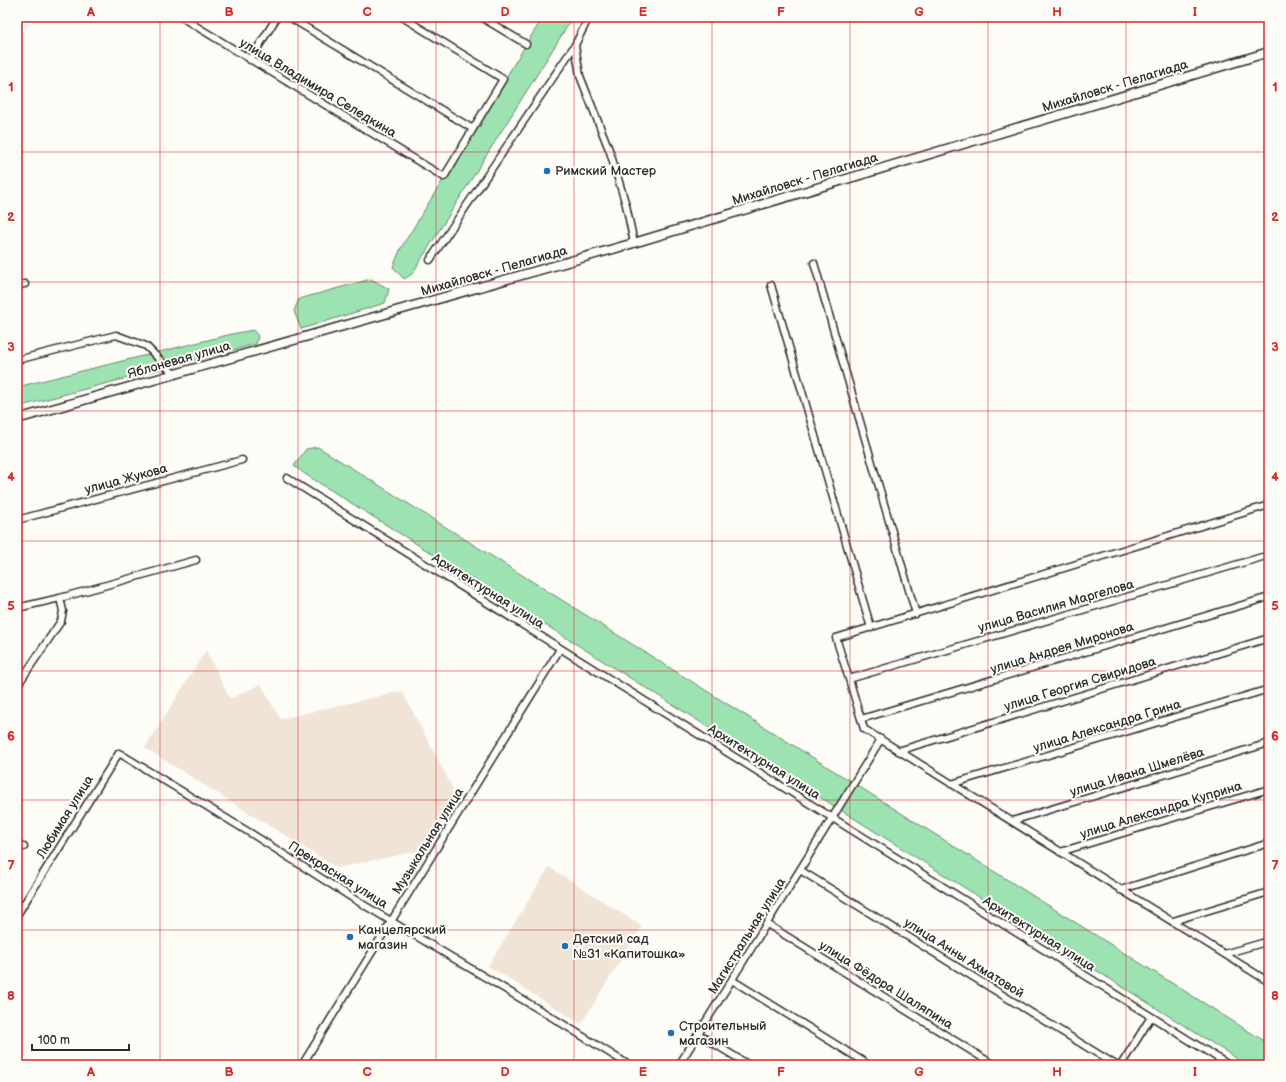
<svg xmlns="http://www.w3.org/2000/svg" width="1286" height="1082" font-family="'Balsamiq Sans',sans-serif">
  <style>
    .built { fill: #f1e4d6 }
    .green { fill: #9de3b1; stroke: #64876e }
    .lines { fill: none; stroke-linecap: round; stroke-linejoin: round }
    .minor-casing { stroke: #2b2b2b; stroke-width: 9 }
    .tertiary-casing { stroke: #2b2b2b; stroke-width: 11 }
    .minor { stroke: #fdfcf7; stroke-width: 6 }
    .tertiary { stroke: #fdfcf7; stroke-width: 8 }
    .grid { fill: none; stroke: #d62828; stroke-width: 1; stroke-opacity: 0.55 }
    .poi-dot { fill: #1f6fb2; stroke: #fdfcf7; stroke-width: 1.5 }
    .labels { text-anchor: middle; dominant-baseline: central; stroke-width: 4; stroke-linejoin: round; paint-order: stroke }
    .street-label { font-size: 13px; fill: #2b2b2b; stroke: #fdfcf7 }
    .poi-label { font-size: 13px; fill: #2b2b2b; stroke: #fdfcf7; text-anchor: start }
    .neatline { fill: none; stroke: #d62828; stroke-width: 1.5 }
    .grid-label { font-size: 13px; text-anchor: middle; font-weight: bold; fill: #d62828 }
  </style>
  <rect width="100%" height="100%" fill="#fdfcf7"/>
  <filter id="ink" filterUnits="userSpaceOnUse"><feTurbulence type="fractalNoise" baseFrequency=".025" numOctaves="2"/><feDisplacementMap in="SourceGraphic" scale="8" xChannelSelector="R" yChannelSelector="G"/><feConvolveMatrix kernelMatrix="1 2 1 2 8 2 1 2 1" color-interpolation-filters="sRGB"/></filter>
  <g filter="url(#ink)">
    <path class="built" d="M 206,650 L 230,699 L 261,684 L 280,719 L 402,691 L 453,789 L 451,791 L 456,796 L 422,850 L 337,868 L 145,748 Z
      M 549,867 L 642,926 L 581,1024 L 488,966 Z"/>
    <path class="green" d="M 543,17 L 573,17 L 412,274 L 404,279 L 393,267 L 401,248 Z
      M 371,279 L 389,289 L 385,303 L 301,329 L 294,311 L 299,299 Z
      M 253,330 L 258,336 L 256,344 L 17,407 L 17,387 L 232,334 Z
      M 318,447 L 1269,1044 L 1269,1065 L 1247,1065 L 305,474 L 294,466 L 306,449 Z"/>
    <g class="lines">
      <g class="minor-casing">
        <path id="minor" d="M 181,17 L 444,177 L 503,79 L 402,17
          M 289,17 L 473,129
          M 481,17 L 526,44
          M 589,17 L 575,45 L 580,76 L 610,152 L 626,205 L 634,243
          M 250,60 L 277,17
          M 430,260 L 575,45
          M 814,263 L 916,614
          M 17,285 L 25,284
          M 771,285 L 871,628
          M 17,360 L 116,335 L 146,346 L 174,374
          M 287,478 L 1229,1065
          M 1269,505 L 836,638 L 849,679 L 864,729 L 1269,982
          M 17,520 L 242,460
          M 17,608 L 60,598 L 196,560
          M 849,679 L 1269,555
          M 17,686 L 61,621 L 63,611 L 60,598
          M 861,719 L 1269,597
          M 898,751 L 1269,638
          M 951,784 L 1269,689
          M 1012,821 L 1269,743
          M 17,843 L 24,847
          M 1060,852 L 1269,789
          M 800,870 L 1116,1065
          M 1120,890 L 1269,843
          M 17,915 L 119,753 L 252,834 L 354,899 L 545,1013 L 629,1065
          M 1173,921 L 1269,892
          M 767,924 L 994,1065
          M 1224,954 L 1269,941
          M 732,980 L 869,1065
          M 698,1034 L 749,1065
          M 17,1064 L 18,1065
          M 302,1065 L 560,649
          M 679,1065 L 881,739
          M 1121,1065 L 1151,1017"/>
      </g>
      <g class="tertiary-casing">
        <path id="tertiary" d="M 17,419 L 627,245 L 1269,52"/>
      </g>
      <use href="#minor" class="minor"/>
      <use href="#tertiary" class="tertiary"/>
    </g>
  </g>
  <path class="grid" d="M 160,17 L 160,1065M 298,17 L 298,1065M 436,17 L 436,1065M 574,17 L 574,1065M 712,17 L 712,1065M 850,17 L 850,1065M 988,17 L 988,1065M 1126,17 L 1126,1065M 17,152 L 1269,152M 17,282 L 1269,282M 17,411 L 1269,411M 17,541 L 1269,541M 17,671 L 1269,671M 17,800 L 1269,800M 17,930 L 1269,930"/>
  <g class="poi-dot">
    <circle cx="547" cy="171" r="4"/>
    <circle cx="350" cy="937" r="4"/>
    <circle cx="565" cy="946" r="4"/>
    <circle cx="671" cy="1033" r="4"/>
  </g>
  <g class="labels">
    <g class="street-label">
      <text transform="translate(1115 86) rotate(-17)">Михайловск - Пелагиада</text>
      <text transform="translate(318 88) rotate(31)">улица Владимира Селедкина</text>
      <text transform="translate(805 179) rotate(-17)">Михайловск - Пелагиада</text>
      <text transform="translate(494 271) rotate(-16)">Михайловск - Пелагиада</text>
      <text transform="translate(179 360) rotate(-16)">Яблоневая улица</text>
      <text transform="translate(126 479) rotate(-15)">улица Жукова</text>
      <text transform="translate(488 591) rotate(32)">Архитектурная улица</text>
      <text transform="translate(1056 606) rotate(-16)">улица Василия Маргелова</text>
      <text transform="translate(1062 648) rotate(-17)">улица Андрея Миронова</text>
      <text transform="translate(1080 684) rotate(-17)">улица Георгия Свиридова</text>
      <text transform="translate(1107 726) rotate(-17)">улица Александра Грина</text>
      <text transform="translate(764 762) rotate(32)">Архитектурная улица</text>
      <text transform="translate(1137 772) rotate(-17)">улица Ивана Шмелёва</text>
      <text transform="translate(1161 810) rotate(-17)">улица Александра Куприна</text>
      <text transform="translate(65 817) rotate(-58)">Любимая улица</text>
      <text transform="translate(428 841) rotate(-58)">Музыкальная улица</text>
      <text transform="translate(338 875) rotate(32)">Прекрасная улица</text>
      <text transform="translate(1039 934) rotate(32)">Архитектурная улица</text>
      <text transform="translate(747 936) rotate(-58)">Магистральная улица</text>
      <text transform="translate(964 958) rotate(32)">улица Анны Ахматовой</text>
      <text transform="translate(886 985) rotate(32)">улица Фёдора Шаляпина</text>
    </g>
    <g class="poi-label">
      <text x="555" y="171">Римский Мастер</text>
      <text x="358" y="930">Канцелярский<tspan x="358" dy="15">магазин</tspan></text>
      <text x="573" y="939">Детский сад<tspan x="573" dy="15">№31 «Капитошка»</tspan></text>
      <text x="679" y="1026">Строительный<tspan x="679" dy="15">магазин</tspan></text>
    </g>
  </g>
  <rect width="1286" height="1082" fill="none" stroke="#fdfcf7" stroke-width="44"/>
  <path d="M32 1044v6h97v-6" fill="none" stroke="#2b2b2b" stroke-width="2"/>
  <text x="38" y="1044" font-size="12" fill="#2b2b2b" stroke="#fdfcf7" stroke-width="3" paint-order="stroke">100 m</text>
  <rect x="22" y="22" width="1242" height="1038" class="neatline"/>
  <g class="grid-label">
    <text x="91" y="16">A</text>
    <text x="229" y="16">B</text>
    <text x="367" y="16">C</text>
    <text x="505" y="16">D</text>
    <text x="643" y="16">E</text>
    <text x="781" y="16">F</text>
    <text x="919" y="16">G</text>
    <text x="1057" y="16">H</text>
    <text x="1195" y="16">I</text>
    <text x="11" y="91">1</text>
    <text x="1275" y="91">1</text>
    <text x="11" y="221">2</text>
    <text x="1275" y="221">2</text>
    <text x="11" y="351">3</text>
    <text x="1275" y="351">3</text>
    <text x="11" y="481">4</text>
    <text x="1275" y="481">4</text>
    <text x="11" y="610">5</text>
    <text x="1275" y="610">5</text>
    <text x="11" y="740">6</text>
    <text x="1275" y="740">6</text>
    <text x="11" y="870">7</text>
    <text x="1275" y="870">7</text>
    <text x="11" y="1000">8</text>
    <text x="1275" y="1000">8</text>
    <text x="91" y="1076">A</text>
    <text x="229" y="1076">B</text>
    <text x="367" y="1076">C</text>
    <text x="505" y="1076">D</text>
    <text x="643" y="1076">E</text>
    <text x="781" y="1076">F</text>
    <text x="919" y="1076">G</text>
    <text x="1057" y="1076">H</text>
    <text x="1195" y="1076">I</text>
  </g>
</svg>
